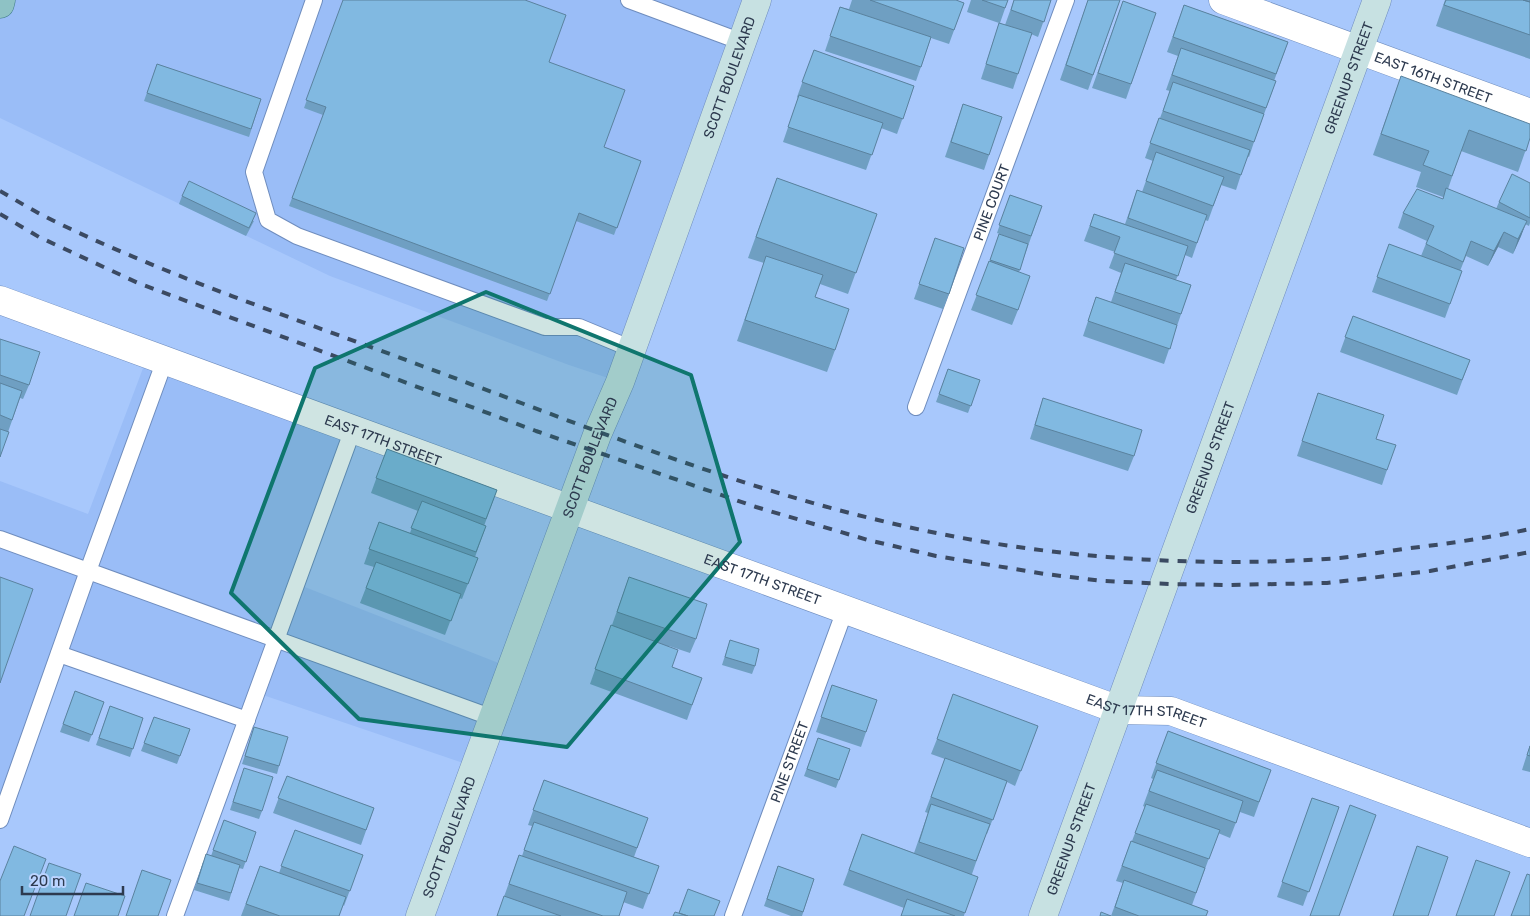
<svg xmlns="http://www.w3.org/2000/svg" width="1530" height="916" font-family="Rubik,sans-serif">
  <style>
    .built { fill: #9abdf7 }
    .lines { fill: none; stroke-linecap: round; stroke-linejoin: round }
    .lane-casing { stroke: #6f8dbe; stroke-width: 18 }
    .street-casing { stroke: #6f8dbe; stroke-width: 29 }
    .secondary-casing { stroke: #6f8dbe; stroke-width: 29 }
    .primary-casing { stroke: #3b7883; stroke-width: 29 }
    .lane { stroke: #fff; stroke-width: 16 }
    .street { stroke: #fff; stroke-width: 28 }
    .secondary { stroke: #c7e1e2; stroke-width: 28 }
    .primary { stroke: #8ec2c5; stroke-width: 28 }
    .rail { stroke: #3b4a62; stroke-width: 4; stroke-dasharray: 9 9; stroke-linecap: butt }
    .wall { fill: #6f9fc2 }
    .shaded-wall { fill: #5a829e }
    .building { fill: #81b9e1; stroke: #5a829e }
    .marked { fill: #0f766e; fill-opacity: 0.2; stroke: #0f766e; stroke-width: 4; stroke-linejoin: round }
    .labels { text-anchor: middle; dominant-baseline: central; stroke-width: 5; stroke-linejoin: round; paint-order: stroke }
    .street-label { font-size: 14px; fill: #2d3a4f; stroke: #bbd4ff }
  </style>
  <rect width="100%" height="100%" fill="#a8c8fc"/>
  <path class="built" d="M 0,0 L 757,0 L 620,382 L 569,365 L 330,276 L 0,118 Z
    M 148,355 L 353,429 L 297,584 L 511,668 L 475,767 L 257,693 L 247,720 L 59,654 L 0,811 L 0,481 L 88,514 Z"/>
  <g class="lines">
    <g class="lane-casing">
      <g id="lane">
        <path d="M 314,0 L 254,172 L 268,220 L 297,236 L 545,327 L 579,327 L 632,349"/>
        <path d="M 629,0 L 742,42"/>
        <path id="s1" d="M 916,407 L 1066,0"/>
        <path d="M 0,539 L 493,718"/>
        <path d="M 59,654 L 247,720"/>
        <path d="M 0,820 L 88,571 L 165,360"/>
        <path d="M 175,916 L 353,429"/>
        <path id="s2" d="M 733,916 L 845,610"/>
      </g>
    </g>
    <g class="street-casing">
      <g id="street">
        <path id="s3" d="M 1223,0 L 1530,113"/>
        <path id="s4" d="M 0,300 L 1119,710 L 1171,711 L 1530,843"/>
      </g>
    </g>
    <g class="secondary-casing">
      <g id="secondary">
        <path id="s5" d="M 420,916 L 597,435 L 620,382 L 757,0"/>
        <path id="s6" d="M 1043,916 L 1377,0"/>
      </g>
    </g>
    <g class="primary-casing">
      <path id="primary" d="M 0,4 L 1,0"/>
    </g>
    <use href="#lane" class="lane"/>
    <use href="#street" class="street"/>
    <use href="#secondary" class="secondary"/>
    <use href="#primary" class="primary"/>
    <path class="rail" d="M 0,191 C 19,202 37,213 56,222 C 174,279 300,320 422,366 C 572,421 723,483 878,520 C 1029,557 1185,569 1340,558 C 1361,556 1382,552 1403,549 C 1446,544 1488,538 1530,529
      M 0,214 L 39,237 L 138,283 L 536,431 L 756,507 L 868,540 L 936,556 L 1045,574 L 1103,581 L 1170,584 L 1227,585 L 1327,583 L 1430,571 L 1530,552"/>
  </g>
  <path class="wall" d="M 343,0 L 549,62 L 604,147 L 641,161 L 614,235 L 576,221 L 547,301 L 289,206 L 323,115 L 304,108 Z
    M 852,0 L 956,0 L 964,3 L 949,44 L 931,38 L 916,81 L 825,51 L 840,7 L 849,9 Z
    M 971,0 L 1008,0 L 1000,23 L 1005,25 L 1014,0 L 1051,0 L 1038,37 L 1031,34 L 1013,89 L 981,79 L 999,23 L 967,12 Z
    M 1088,0 L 1120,0 L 1088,90 L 1060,80 Z
    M 1445,0 L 1530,0 L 1530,59 L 1436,26 Z
    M 1123,1 L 1156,13 L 1126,99 L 1092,88 Z
    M 1184,5 L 1288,42 L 1274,81 L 1276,81 L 1254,142 L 1249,157 L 1247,156 L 1236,190 L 1221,185 L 1208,221 L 1205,220 L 1192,258 L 1185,255 L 1176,280 L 1191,285 L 1164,364 L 1083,336 L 1096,297 L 1111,302 L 1121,273 L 1109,268 L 1115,252 L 1084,241 L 1094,214 L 1125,224 L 1137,190 L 1142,192 L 1153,161 L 1145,158 L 1159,118 L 1160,118 L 1170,91 L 1166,90 L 1178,56 L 1167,52 Z
    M 814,50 L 914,86 L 897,134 L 881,128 L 866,170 L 783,142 L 798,98 L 797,97 Z
    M 157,64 L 261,99 L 249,137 L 144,101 Z
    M 1401,76 L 1530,138 L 1518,172 L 1461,151 L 1448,189 L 1496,209 L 1499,202 L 1530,183 L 1530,223 L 1529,226 L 1525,224 L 1521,236 L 1513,254 L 1498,247 L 1488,266 L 1466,256 L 1460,271 L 1462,271 L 1445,318 L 1372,292 L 1389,244 L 1421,256 L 1427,241 L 1398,228 L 1403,213 L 1443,199 L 1443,197 L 1416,187 L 1421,172 L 1373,155 Z
    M 963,104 L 989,155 L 984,170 L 945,157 Z
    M 777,178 L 877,214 L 848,294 L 820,284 L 815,297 L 835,350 L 827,372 L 737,341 L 764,263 L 748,258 Z
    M 1010,195 L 1042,206 L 1019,272 L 1018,310 L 1012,325 L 971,310 L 990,261 L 999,234 L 1018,241 L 997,233 Z
    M 182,196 L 254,221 L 246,236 L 179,204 Z
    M 935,238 L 949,294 L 943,309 L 914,299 Z
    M 1353,316 L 1470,360 L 1457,395 L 1340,352 Z
    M 0,339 L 29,385 L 23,399 L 20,398 L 8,432 L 0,457 Z
    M 948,369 L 980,380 L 968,413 L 936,402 Z
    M 1318,393 L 1376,439 L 1387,470 L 1382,485 L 1297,456 Z
    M 1043,398 L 1134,456 L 1128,471 L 1030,439 Z
    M 387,449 L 497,490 L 484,526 L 486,526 L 475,557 L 478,558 L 462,599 L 459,598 L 445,635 L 360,603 L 374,567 L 364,564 L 379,522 L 410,533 L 418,511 L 371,493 Z
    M 629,577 L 696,639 L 690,653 L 669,646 L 672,667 L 702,678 L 687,720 L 590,684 L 611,625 L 612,625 Z
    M 730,640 L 755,666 L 752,674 L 722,665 Z
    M 832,685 L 877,700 L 861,747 L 816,732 Z
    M 75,691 L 104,702 L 89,742 L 60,732 Z
    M 110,706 L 143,718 L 130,757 L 96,745 Z
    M 154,717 L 190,729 L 177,764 L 141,751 Z
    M 1038,726 L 1015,786 L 1007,782 L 987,834 L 986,834 L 972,874 L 964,916 L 901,916 L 904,908 L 843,885 L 862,834 L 914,853 L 928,813 L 925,812 L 945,759 L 931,754 L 937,739 Z
    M 254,727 L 279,766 L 277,774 L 242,764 Z
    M 1168,731 L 1271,770 L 1254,817 L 1240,812 L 1230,838 L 1218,833 L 1192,905 L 1206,916 L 1111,916 L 1123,883 L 1116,881 L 1131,841 L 1132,841 L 1145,807 L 1143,806 L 1153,779 L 1151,778 Z
    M 818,738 L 850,749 L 836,788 L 804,776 Z
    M 1530,745 L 1530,772 L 1522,770 Z
    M 241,776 L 262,811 L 259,819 L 230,810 Z
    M 287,776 L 374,808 L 361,845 L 273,813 Z
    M 544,780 L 648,818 L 634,857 L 659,866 L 643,909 L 623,902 L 619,916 L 497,916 L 519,855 L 522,856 L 532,826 L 528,825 Z
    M 1312,798 L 1339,807 L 1303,906 L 1277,897 Z
    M 224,820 L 256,832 L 243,869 L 239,868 L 229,901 L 194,890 L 203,862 L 211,856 Z
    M 295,830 L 363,855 L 344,906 L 343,905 L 339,916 L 241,916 L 260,866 L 279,873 Z
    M 778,866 L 814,879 L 802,916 L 791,916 L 764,906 Z"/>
  <path class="shaded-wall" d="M 1527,221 L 1521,236 L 1513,254 L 1518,239 Z
    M 1504,232 L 1498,247 L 1488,266 L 1494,251 Z"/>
  <path class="building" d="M 343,0 L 525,0 L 566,15 L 549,62 L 625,90 L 604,147 L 641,161 L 617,228 L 579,213 L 550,294 L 292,198 L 326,107 L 306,100 Z
    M 870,0 L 956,0 L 964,3 L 954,30 Z
    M 982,0 L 1008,0 L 1005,8 Z
    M 1014,0 L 1051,0 L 1044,22 L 1011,10 Z
    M 1088,0 L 1120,0 L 1093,75 L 1066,65 Z
    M 1446,0 L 1523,0 L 1530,2 L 1530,35 L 1444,5 Z
    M 1523,0 L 1530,0 L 1530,2 Z
    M 1123,1 L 1156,13 L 1131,84 L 1098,73 Z
    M 1184,5 L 1288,42 L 1276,74 L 1173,37 Z
    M 840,7 L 931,37 L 921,67 L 830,36 Z
    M 999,23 L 1032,33 L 1018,74 L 986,64 Z
    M 1181,48 L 1276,81 L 1266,108 L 1172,75 Z
    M 814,50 L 914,86 L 903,119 L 802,82 Z
    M 157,64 L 261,99 L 251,129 L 147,93 Z
    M 1401,76 L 1530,124 L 1530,138 L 1526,151 L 1469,130 L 1452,176 L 1423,165 L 1429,151 L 1381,134 Z
    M 1173,82 L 1264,114 L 1254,142 L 1163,111 Z
    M 799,95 L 883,123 L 872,155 L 788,127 Z
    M 963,104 L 1002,117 L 989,155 L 951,142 Z
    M 1159,118 L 1250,150 L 1241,175 L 1150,143 Z
    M 1156,152 L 1224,177 L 1213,206 L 1146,181 Z
    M 1512,174 L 1530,183 L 1530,218 L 1499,202 Z
    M 777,178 L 877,214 L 856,273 L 756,237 Z
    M 189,181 L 256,213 L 249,228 L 182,196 Z
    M 1446,188 L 1527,221 L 1518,239 L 1504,232 L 1494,251 L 1471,241 L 1463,262 L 1426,244 L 1434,226 L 1403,213 L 1417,189 L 1443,199 Z
    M 1137,190 L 1207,215 L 1197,243 L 1128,218 Z
    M 1010,195 L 1042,206 L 1031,236 L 999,225 Z
    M 1094,214 L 1188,246 L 1178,276 L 1114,253 L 1120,237 L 1090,226 Z
    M 999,234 L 1028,244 L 1020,270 L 990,260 Z
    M 935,238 L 964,248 L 949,294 L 919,284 Z
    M 1389,244 L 1462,271 L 1450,304 L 1377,277 Z
    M 766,256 L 823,275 L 815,297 L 849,309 L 835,350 L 745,320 Z
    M 989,261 L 1030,276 L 1018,310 L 976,295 Z
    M 1125,263 L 1191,285 L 1181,314 L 1115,292 Z
    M 1096,297 L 1177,325 L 1170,349 L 1088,321 Z
    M 1353,316 L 1470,360 L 1462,380 L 1345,337 Z
    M 0,339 L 40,352 L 29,385 L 0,375 Z
    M 948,369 L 980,380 L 971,406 L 939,394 Z
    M 0,383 L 22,391 L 12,420 L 0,415 Z
    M 1318,393 L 1384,415 L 1376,439 L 1396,445 L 1387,470 L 1302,441 Z
    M 1043,398 L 1142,430 L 1134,456 L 1035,425 Z
    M 0,429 L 9,432 L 0,457 Z
    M 387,449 L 497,490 L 486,519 L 376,478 Z
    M 422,501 L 486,526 L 476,552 L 411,528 Z
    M 379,522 L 478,558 L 468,584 L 369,549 Z
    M 376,562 L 461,594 L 451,621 L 366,588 Z
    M 0,577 L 33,589 L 0,683 Z
    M 629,577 L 707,604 L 696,639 L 617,612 Z
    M 611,625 L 678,650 L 672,667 L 702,678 L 692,705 L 595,669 Z
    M 730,640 L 759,649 L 755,666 L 725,657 Z
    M 832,685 L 877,700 L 866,732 L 821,717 Z
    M 75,691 L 104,702 L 92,735 L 63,724 Z
    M 953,694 L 1038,726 L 1021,771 L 937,739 Z
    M 110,706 L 143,718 L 133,749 L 99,738 Z
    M 154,717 L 190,729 L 180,756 L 144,743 Z
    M 254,727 L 288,737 L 279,766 L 245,756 Z
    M 1168,731 L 1271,770 L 1259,802 L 1156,763 Z
    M 818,738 L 850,749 L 839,780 L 807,769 Z
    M 1530,746 L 1530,756 L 1527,755 Z
    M 945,758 L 1007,781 L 993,820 L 931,797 Z
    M 244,768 L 273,777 L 262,811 L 233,802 Z
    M 1157,770 L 1243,801 L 1236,823 L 1149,791 Z
    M 287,776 L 374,808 L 366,830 L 278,798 Z
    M 544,780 L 648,818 L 637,848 L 533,810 Z
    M 1312,798 L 1339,807 L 1309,892 L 1282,882 Z
    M 931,804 L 990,824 L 976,861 L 919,842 Z
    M 1146,804 L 1220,830 L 1209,859 L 1135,833 Z
    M 1350,805 L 1376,815 L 1339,916 L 1310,916 Z
    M 224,820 L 256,832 L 246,862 L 213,850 Z
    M 534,822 L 659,866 L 649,894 L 524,850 Z
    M 295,830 L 363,855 L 350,891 L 281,866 Z
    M 862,834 L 978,877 L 965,913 L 849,870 Z
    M 1131,841 L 1205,868 L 1196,893 L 1122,866 Z
    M 14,846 L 46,859 L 24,916 L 0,916 L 0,881 Z
    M 1417,846 L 1448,857 L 1428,916 L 1393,916 Z
    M 206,854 L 240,865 L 231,893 L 197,883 Z
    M 519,855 L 627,892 L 619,916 L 603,916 L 509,884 Z
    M 1476,860 L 1510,872 L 1494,916 L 1456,916 Z
    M 49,863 L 81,874 L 66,916 L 30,916 Z
    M 260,866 L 346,897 L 339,916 L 280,916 L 246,904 Z
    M 778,866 L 814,879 L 803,912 L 767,899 Z
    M 142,870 L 171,880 L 158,916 L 126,916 Z
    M 1527,874 L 1530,875 L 1530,916 L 1511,916 Z
    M 1124,880 L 1208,911 L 1206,916 L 1139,916 L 1115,907 Z
    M 86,883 L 125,896 L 118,916 L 74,916 Z
    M 688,889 L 720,901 L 714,916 L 688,916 L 679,913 Z
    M 504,896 L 561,916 L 497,916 Z
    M 907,899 L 955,916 L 901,916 Z
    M 675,912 L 688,916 L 673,916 Z
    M 1101,912 L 1111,916 L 1100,916 Z"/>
  <path class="marked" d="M 486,292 L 691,375 L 740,542 L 567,747 L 359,719 L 231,593 L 315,368 Z"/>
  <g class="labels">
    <g class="street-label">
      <text stroke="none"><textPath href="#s3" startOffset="224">EAST 16TH STREET</textPath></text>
      <text stroke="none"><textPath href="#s5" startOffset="894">SCOTT BOULEVARD</textPath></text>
      <text stroke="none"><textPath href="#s6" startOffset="892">GREENUP STREET</textPath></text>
      <text stroke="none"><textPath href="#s1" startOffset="218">PINE COURT</textPath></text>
      <text stroke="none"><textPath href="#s4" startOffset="408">EAST 17TH STREET</textPath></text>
      <text stroke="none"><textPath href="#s5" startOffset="489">SCOTT BOULEVARD</textPath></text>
      <text stroke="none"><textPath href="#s6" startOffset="488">GREENUP STREET</textPath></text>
      <text stroke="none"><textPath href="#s4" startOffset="812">EAST 17TH STREET</textPath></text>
      <text stroke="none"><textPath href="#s4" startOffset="1219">EAST 17TH STREET</textPath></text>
      <text stroke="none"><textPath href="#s2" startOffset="164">PINE STREET</textPath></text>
      <text stroke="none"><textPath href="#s5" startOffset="84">SCOTT BOULEVARD</textPath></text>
      <text stroke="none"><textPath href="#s6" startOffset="82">GREENUP STREET</textPath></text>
    </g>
  </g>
  <path d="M22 886v8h101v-8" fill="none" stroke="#2d3a4f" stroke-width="2.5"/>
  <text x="30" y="886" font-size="15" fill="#2d3a4f" stroke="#bbd4ff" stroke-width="4" paint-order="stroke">20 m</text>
</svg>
